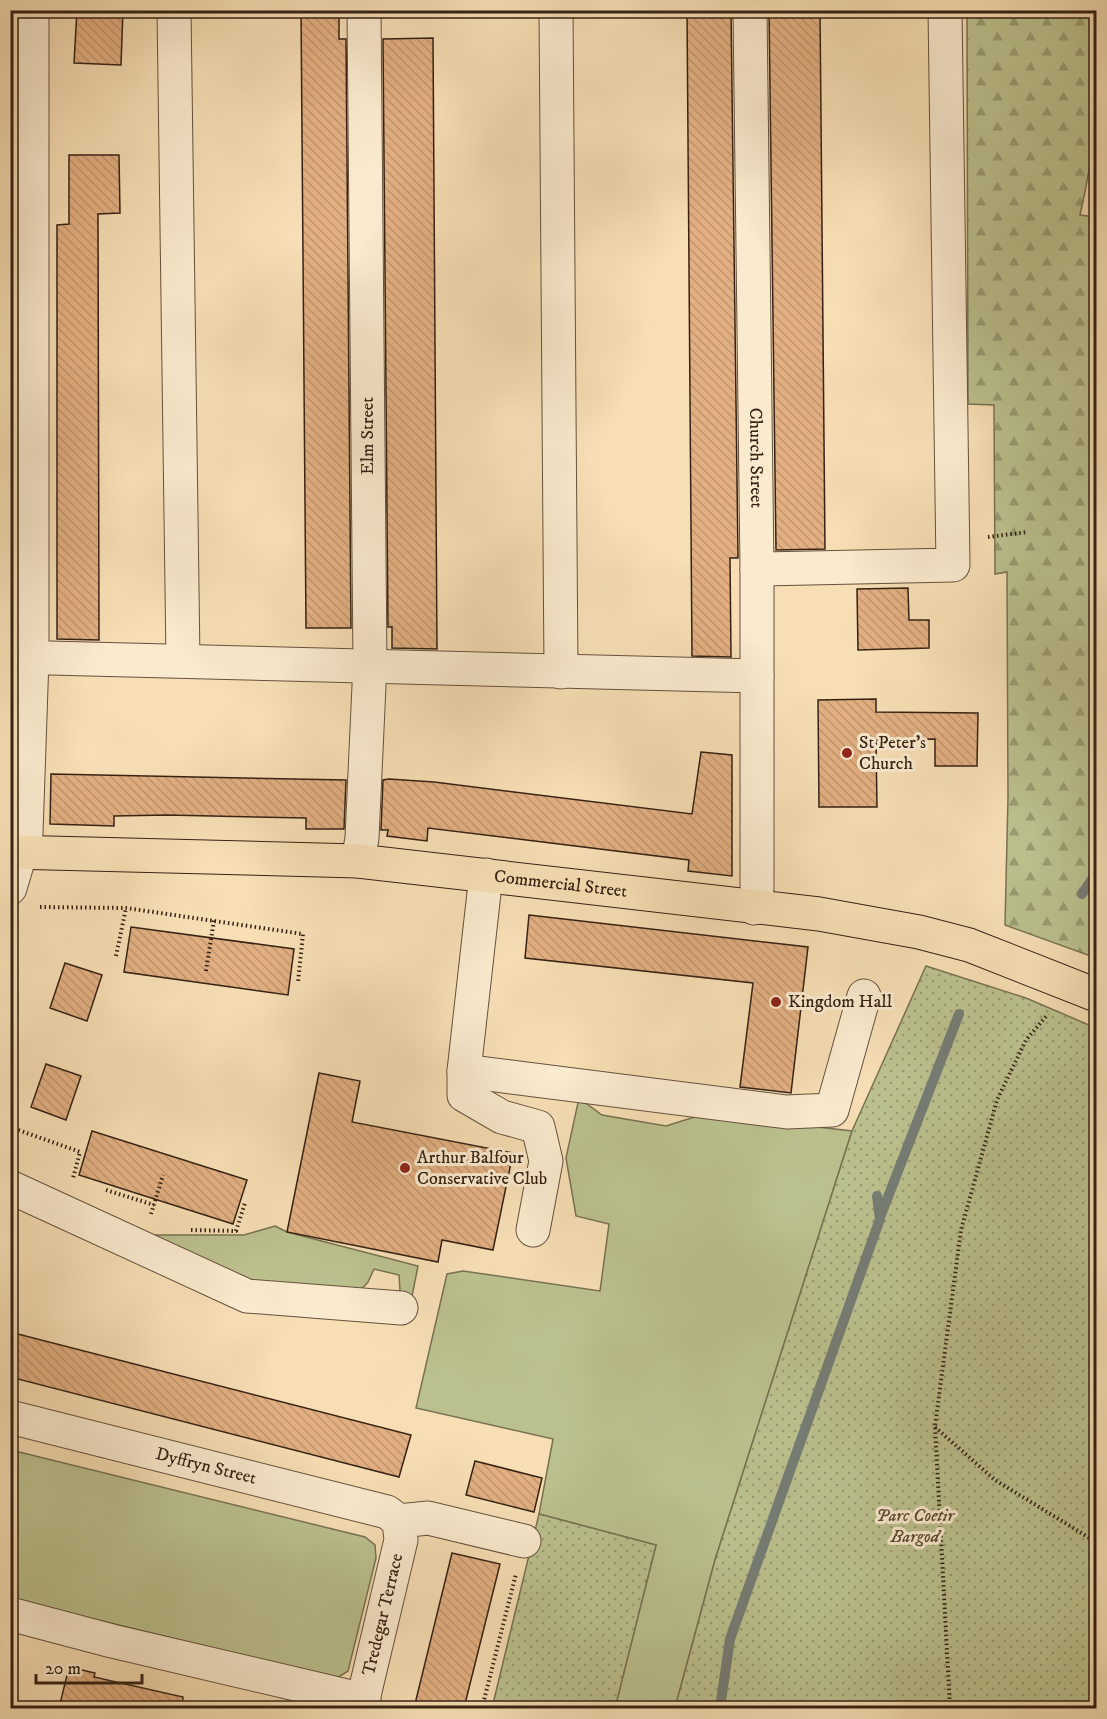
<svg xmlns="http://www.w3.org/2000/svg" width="1107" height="1719" font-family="'IM FELL DW Pica',serif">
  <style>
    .grass { fill: #bbc18e; stroke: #787251; stroke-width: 1.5 }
    .forest { fill: url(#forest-firs); stroke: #787251; stroke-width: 1.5 }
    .park { fill: url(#park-dots); stroke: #787251; stroke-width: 1.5 }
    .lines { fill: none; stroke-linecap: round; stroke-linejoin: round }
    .stream { stroke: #767d76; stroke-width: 10 }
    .building { fill: url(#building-back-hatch); stroke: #352214; stroke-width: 1.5 }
    .minor-casing { stroke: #66513c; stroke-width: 35 }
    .major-casing { stroke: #352214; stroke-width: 35 }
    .path { stroke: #352214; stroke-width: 4; stroke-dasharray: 1.5 3; stroke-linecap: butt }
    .minor { stroke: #faeace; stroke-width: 33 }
    .major { stroke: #f7deb4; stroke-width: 33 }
    .poi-dot { fill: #8f2418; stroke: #faeace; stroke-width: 2 }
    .labels { text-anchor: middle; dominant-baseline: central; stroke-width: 6; stroke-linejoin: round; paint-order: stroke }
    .street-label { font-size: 18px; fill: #352214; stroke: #faeace }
    .poi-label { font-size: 18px; fill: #352214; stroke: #faeace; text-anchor: start }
    .park-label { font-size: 18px; font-style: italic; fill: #564a32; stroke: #faeace }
  </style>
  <defs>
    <pattern id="forest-firs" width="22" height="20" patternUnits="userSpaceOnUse" patternTransform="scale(1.5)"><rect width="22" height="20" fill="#bbc18e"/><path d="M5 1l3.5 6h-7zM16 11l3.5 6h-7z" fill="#999c73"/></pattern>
    <pattern id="park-dots" width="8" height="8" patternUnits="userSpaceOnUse" patternTransform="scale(1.5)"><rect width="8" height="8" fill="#bbc18e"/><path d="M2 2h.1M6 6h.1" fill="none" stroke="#999c73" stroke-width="1.8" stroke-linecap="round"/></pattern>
    <pattern id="building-back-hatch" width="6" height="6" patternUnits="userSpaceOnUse" patternTransform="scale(1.5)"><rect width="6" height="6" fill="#e2af82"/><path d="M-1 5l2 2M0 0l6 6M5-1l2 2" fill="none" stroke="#c2966f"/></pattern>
  </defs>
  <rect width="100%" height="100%" fill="#f7deb4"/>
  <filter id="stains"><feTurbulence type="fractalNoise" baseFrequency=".00333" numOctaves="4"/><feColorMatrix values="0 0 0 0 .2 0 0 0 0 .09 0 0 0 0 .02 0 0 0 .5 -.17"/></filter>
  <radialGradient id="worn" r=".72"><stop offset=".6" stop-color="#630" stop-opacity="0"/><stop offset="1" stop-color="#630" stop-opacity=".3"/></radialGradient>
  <path class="grass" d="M 579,1098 L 602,1115 L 666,1126 L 704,1114 L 852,1131 L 715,1560 L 675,1708 L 615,1708 L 656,1545 L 539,1514 L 553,1439 L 416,1408 L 447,1274 L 463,1271 L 600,1291 L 609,1224 L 576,1216 L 566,1158 Z
    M 275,1226 L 287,1232 L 418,1266 L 411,1301 L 400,1291 L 399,1275 L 374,1269 L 368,1282 L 357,1294 L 253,1284 L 138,1235 L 244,1235 Z
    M 11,1450 L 365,1537 L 375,1545 L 376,1558 L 348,1671 L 337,1678 L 11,1599 Z"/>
  <path class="forest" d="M 967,11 L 1087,11 C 1090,18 1096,28 1096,36 C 1102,88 1092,164 1080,215 L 1096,217 L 1096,958 L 1005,925 L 1008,797 L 1007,572 L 995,574 L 994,405 L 968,404 Z"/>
  <path class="park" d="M 926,966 L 1026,998 L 1096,1028 L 1096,1708 L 675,1708 L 715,1560 L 852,1131 Z
    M 539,1514 L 656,1545 L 615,1708 L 492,1708 Z"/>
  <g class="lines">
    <path class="stream" d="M 1082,894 L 1096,873
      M 881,1215 L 959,1014
      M 720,1708 L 730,1639 L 880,1219 L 877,1196"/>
  </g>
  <path class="building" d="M 77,10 L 123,10 L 121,65 L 74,63 Z
    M 301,10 L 339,10 L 339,39 L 346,39 L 351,628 L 306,628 Z
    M 687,10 L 731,10 L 738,558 L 730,558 L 731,657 L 692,656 Z
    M 769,10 L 820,10 L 825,549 L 776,550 Z
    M 433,38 L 437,649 L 392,648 L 392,627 L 388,627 L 383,39 Z
    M 69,155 L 119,155 L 120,213 L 98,214 L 99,640 L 57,639 L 57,225 L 69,224 Z
    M 908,588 L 909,620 L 929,620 L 929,648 L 858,650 L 857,589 Z
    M 876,699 L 876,712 L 978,713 L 977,766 L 935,766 L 935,739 L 876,740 L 877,807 L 819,807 L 818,700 Z
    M 701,752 L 732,755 L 732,876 L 688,871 L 689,860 L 428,828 L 427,841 L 387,836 L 388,830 L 381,830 L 383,780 L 389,779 L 434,782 L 692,814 Z
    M 51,774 L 346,780 L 344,829 L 306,829 L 306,818 L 167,815 L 114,816 L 114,826 L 50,824 Z
    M 529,915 L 808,947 L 791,1093 L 740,1087 L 753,983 L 525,958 Z
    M 131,927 L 294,949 L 288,995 L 124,972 Z
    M 65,963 L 102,975 L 87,1021 L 50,1008 Z
    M 46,1064 L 81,1076 L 66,1120 L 31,1107 Z
    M 319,1073 L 360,1081 L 352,1122 L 513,1153 L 493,1250 L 442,1240 L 438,1262 L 287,1232 Z
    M 92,1131 L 247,1180 L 233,1224 L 79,1175 Z
    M 10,1332 L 411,1435 L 399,1477 L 10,1377 Z
    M 475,1461 L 542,1478 L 534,1512 L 466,1495 Z
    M 452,1553 L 500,1564 L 464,1708 L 414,1708 Z
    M 69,1667 L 95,1673 L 94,1677 L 183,1697 L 182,1708 L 59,1708 Z"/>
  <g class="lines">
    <g class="minor-casing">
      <g id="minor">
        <path d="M 174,10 L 183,660"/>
        <path d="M 556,10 L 561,672"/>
        <path id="s1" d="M 750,10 L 757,569 L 757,889 L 754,908"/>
        <path d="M 757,569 L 953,565 L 945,10"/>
        <path d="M 10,657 L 757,676"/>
        <path d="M 358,861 L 362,838 L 370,664 L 364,10"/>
        <path d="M 486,875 L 464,1071 L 464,1095 L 502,1117 L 538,1127 L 546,1161 L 533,1230"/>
        <path d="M 10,888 L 26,834 L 32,658 L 32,10"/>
        <path d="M 464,1071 L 787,1112 L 832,1110 L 864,996"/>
        <path d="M 10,1187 L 247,1296 L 401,1308"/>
        <path id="s2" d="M 10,1417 L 387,1512 L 399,1521"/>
        <path d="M 399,1521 L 428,1518 L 524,1541"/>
        <path d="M 10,1614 L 112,1641 L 364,1700"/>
        <path id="s3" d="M 361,1708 L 401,1540 L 399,1521"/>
      </g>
    </g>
    <g class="major-casing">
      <g id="major">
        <path id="s4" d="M 10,852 L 358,861 L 819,914 L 919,932 L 969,945 L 1096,995"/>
      </g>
    </g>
    <path class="path" d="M 988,537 L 1028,532
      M 40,907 L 126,908 L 303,934 L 298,982
      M 116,956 L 126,908
      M 206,971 L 214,920
      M 10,1127 L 80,1152 L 73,1178
      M 106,1190 L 154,1205
      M 151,1214 L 163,1175
      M 191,1230 L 236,1231 L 245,1203
      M 935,1427 L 995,1480 L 1096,1542
      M 482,1708 L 516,1574
      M 950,1708 L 935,1426 L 961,1230 L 997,1100 L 1026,1040 L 1048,1014"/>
    <use href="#minor" class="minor"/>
    <use href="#major" class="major"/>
  </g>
  <g class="poi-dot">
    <circle cx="847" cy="753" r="6"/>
    <circle cx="776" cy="1002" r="6"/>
    <circle cx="405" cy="1168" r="6"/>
  </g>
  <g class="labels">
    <g class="street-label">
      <text transform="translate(368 436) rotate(-90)">Elm Street</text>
      <text stroke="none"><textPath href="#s1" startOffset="448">Church Street</textPath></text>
      <text stroke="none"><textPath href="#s4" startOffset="552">Commercial Street</textPath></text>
      <text stroke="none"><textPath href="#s2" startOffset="202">Dyffryn Street</textPath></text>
      <text stroke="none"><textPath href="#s3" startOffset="96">Tredegar Terrace</textPath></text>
    </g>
    <g class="poi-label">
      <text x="859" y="743">St Peter's<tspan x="859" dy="21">Church</tspan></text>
      <text x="788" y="1002">Kingdom Hall</text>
      <text x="417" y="1158">Arthur Balfour<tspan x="417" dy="21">Conservative Club</tspan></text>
    </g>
    <g class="park-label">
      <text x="915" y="1516">Parc Coetir<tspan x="915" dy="21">Bargod</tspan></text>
    </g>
  </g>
  <rect width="1107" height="1719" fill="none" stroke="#f7deb4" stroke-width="36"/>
  <rect x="12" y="12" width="1083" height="1695" fill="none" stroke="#352214" stroke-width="3"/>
  <rect x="18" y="18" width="1071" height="1683" fill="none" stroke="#352214" stroke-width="1.5"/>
  <path d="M36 1674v9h106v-9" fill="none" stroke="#352214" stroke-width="3"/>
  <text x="45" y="1674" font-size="18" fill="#352214" stroke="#faeace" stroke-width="4.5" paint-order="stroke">20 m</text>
  <rect width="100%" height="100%" filter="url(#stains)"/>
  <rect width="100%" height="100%" fill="url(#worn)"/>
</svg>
